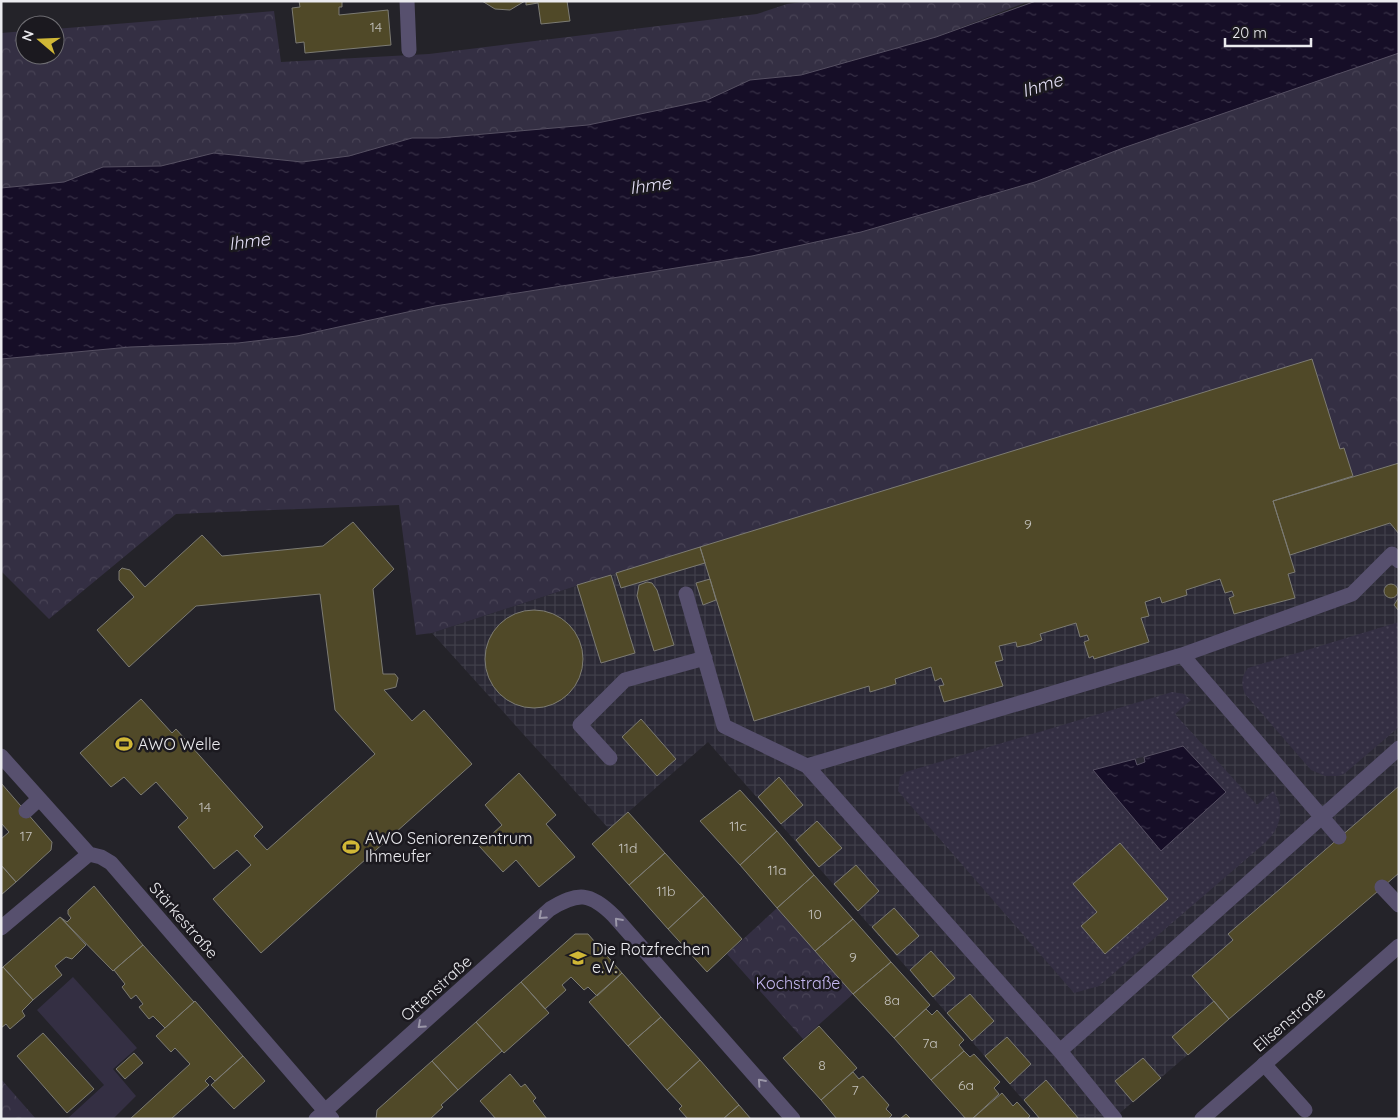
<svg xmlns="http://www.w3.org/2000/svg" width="1400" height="1120" font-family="Quicksand,sans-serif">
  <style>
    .industrial { fill: url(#industrial-grid) }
    .grass { fill: url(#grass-dots); fill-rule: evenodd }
    .park { fill: url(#park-crowns) }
    .garden { fill: #342f43 }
    .water { fill: url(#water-ripples); stroke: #565063 }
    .building { fill: #504928; stroke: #7c7b73 }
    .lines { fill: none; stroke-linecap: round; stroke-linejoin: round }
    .service { stroke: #57506e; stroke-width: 15 }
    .minor { stroke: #57506e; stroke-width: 15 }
    .oneway { stroke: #9a96a8 }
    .labels { text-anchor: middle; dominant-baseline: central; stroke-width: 5; stroke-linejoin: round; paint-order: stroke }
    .number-label { font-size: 14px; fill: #c4c2bd }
    .poi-label { font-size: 16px; fill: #ebebef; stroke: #1b191f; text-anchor: start }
    .street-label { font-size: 16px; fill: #ebebef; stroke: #1b191f }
    .park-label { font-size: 16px; fill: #c6b9f2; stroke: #1b191f }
    .water-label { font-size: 18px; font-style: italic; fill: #e5e0f7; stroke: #1b191f }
  </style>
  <defs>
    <pattern id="industrial-grid" width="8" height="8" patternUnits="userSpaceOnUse" patternTransform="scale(1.25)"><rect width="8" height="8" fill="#2c2a36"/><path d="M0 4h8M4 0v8" fill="none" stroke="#403f4a"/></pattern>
    <pattern id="grass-dots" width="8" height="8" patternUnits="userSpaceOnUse" patternTransform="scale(1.25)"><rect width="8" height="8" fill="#342f43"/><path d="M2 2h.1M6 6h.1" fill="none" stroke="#484355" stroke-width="1.8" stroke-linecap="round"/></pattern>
    <pattern id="park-crowns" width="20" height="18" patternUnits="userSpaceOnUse" patternTransform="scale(1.25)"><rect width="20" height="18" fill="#342f43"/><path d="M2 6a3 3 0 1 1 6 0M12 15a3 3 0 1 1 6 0" fill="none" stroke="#484355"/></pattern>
    <pattern id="water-ripples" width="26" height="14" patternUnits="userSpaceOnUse" patternTransform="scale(1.25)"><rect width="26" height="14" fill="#160e27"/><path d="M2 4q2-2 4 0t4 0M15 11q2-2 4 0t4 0" fill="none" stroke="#383147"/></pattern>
  </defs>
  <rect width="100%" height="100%" fill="#242329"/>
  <path class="industrial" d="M 1312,359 L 1340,449 L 1344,448 L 1353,476 L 1399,463 L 1399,873 L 1113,1119 L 1040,1119 L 708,742 L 609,829 L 432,633 L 616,573 Z"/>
  <path class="grass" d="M 1399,622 L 1399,727 L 1344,774 L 1338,776 L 1325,776 L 1311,770 L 1245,694 C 1241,684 1241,677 1248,668 Z
    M 1172,692 L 1184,694 L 1191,700 L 1175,714 L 1257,805 L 1273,791 C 1286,809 1280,828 1266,842 L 1099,986 L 1074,993 L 898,791 L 900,777 L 906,772 ZM 1183,746 L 1226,792 L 1094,770 ZM 1120,844 L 1168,900 L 1105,954 L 1081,926 L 1097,912 L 1073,884 Z"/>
  <path class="park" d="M 810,1 L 1030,1 L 936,37 L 801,75 L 750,80 L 707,100 L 588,125 L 438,138 L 412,138 L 349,156 L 302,162 L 214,153 L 161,166 L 103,167 L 64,182 L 1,188 L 1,33 L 25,31 L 25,55 L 55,55 L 55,29 L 274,11 L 281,62 L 429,54 L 757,14 L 787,4 Z
    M 1399,52 L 1399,463 L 1353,476 L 1344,448 L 1340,449 L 1312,360 L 616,573 L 432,633 L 416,635 L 399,505 L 176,514 L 49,619 L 1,571 L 1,359 L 130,347 L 238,343 L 297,336 L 435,306 L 752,256 L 861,232 L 1035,182 L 1123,148 Z
    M 777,908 L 853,994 L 803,1039 L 727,954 Z
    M 1,1079 L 36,1119 L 1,1119 Z"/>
  <path class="garden" d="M 73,977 L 137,1048 L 113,1069 L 136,1096 L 113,1119 L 67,1119 L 104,1085 L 37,1010 Z"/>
  <path class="water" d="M 1036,1 L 1399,1 L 1399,53 L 1123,148 L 1035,182 L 861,232 L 752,256 L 435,306 L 297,336 L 238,343 L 130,347 L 1,359 L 1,188 L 64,182 L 103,167 L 161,166 L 214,153 L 302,162 L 349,156 L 412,138 L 438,138 L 588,125 L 707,100 L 750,80 L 801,75 L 936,37 Z
    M 1183,746 L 1226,792 L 1161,851 L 1093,770 L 1135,759 L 1137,765 L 1145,762 L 1144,757 Z"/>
  <path class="building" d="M 299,1 L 342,1 L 342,7 L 339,7 L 339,15 L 388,10 L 391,45 L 305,53 L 304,42 L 296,43 L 292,8 L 300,7 Z
    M 525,1 L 510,10 L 495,9 L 482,1 Z
    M 526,1 L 567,1 L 570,21 L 541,24 L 538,3 L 526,5 Z
    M 1312,359 L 1340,449 L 1344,448 L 1353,476 L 1273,501 L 1295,572 L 1288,574 L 1295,598 L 1234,614 L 1229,598 L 1234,596 L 1232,591 L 1225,593 L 1220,579 L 1186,590 L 1187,595 L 1162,603 L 1160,597 L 1145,602 L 1149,616 L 1141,618 L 1149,642 L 1094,659 L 1093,656 L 1089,658 L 1084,642 L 1089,640 L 1087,635 L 1080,637 L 1076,623 L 1040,634 L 1042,640 L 1030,644 L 1017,647 L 1016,642 L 999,646 L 1003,660 L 995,662 L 1003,686 L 944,702 L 939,686 L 944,685 L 941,678 L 935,681 L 931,667 L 895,679 L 896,684 L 870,692 L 869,686 L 754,721 L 700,547 Z
    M 1399,463 L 1399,534 L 1390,523 L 1290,555 L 1273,501 Z
    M 353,522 L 394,569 L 373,589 L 383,674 L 395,674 L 398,678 L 396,687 L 384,690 L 412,721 L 424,710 L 472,764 L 261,953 L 213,899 L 251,865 L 237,850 L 214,869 L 178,827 L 188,818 L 156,782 L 141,795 L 124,777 L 111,787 L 80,753 L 141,699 L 172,733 L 176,729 L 263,827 L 254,836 L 267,850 L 375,754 L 335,710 L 320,594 L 196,606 L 129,667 L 97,630 L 134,597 L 119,580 L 119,571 L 122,568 L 130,570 L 145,587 L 202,535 L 222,556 L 323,546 Z
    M 700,547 L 705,563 L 621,588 L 616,573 Z
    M 611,575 L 635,653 L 601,663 L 577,585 Z
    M 710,579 L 716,600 L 703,605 L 696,583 Z
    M 647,582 L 652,583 L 657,590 L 674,645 L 654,651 L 637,596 L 639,585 Z
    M1384 591a7 7 0 1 1 14 0a7 7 0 1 1-14 0Z
    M 1399,597 L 1399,611 L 1394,605 Z
    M485 659a49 49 0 1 1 98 0a49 49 0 1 1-98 0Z
    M 641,719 L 676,759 L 657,776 L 622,737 Z
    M 519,773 L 556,815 L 546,824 L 575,857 L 539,887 L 516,860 L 503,872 L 479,846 L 502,825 L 485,805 Z
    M 779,777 L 803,805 L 781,824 L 758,797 Z
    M 1,783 L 52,842 L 51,850 L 16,882 L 1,865 L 1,839 L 9,832 L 1,823 Z
    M 1399,786 L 1399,873 L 1229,1019 L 1192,976 L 1233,940 L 1228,934 Z
    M 740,790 L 777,831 L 740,865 L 700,821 Z
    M 628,812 L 665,853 L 629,885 L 592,844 Z
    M 817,821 L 842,848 L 819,867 L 796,840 Z
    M 777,831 L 814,875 L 777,908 L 740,865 Z
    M 1120,843 L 1168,899 L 1105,954 L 1081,926 L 1097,912 L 1073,884 Z
    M 665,853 L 704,896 L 668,929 L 629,885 Z
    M 1,865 L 16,882 L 1,895 Z
    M 856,865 L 879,891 L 858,911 L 834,884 Z
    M 814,875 L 853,919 L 815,951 L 777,908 Z
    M 94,886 L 143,945 L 113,971 L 60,917 L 67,922 L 71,918 L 68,914 L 68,910 Z
    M 704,896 L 742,939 L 707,972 L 668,929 Z
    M 894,908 L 919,936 L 897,955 L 872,927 Z
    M 60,917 L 86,945 L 72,959 L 66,957 L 55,966 L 62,975 L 33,1000 L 3,967 Z
    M 853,919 L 891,962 L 853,994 L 815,951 Z
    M 575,934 L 588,934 L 622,973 L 597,996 L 588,987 L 584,990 L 571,977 L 562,985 L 566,990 L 545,1009 L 521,982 Z
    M 143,945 L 194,1002 L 165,1028 L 153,1016 L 149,1019 L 139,1007 L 143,1004 L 136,995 L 131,999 L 122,987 L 125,984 L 114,970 Z
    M 931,951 L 955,978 L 933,997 L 910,970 Z
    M 891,962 L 930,1005 L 894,1038 L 853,994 Z
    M 3,967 L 33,1000 L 22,1011 L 25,1016 L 10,1029 L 6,1024 L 1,1028 L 1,969 Z
    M 622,973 L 661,1017 L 628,1046 L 589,1002 Z
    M 521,982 L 549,1013 L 504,1053 L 476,1022 Z
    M 970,994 L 994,1021 L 972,1041 L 947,1013 Z
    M 195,1001 L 243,1056 L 215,1081 L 210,1076 L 205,1081 L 209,1085 L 171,1119 L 130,1119 L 190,1064 L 175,1048 L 171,1052 L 156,1036 Z
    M 1214,1001 L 1229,1019 L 1188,1055 L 1172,1037 Z
    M 926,1009 L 932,1015 L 937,1010 L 964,1040 L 959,1045 L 964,1051 L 931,1080 L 894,1038 Z
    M 661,1017 L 700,1060 L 667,1090 L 628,1046 Z
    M 476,1022 L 502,1051 L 458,1090 L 432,1061 Z
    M 819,1026 L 857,1068 L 821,1100 L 783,1058 Z
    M 43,1033 L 94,1089 L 67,1113 L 17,1056 Z
    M 1007,1037 L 1031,1064 L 1010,1084 L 985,1056 Z
    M 964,1051 L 970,1057 L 974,1054 L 1000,1082 L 994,1088 L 999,1094 L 972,1119 L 966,1119 L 931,1080 Z
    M 134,1053 L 143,1063 L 125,1079 L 116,1069 Z
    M 243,1056 L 265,1081 L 234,1109 L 211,1085 Z
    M 1143,1058 L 1161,1078 L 1133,1102 L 1115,1081 Z
    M 700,1060 L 739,1105 L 723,1119 L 688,1119 L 679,1109 L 682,1106 L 667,1090 Z
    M 432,1061 L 458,1090 L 441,1105 L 443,1107 L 430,1119 L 376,1119 L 377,1110 Z
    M 853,1072 L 859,1079 L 863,1076 L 889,1105 L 886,1109 L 892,1115 L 888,1119 L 837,1119 L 821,1100 Z
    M 510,1074 L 521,1087 L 525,1084 L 536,1098 L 533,1101 L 547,1119 L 496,1119 L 480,1101 Z
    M 1046,1080 L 1079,1119 L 1040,1119 L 1024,1100 Z
    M 1002,1093 L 1013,1106 L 1017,1102 L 1030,1116 L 1027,1119 L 972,1119 Z
    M 739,1105 L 751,1119 L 723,1119 Z
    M 906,1114 L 911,1119 L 900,1119 Z"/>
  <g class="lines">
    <path class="service" d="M 407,1 L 409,50
      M 686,594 L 724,726 L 807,766
      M 1182,655 L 1339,837
      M 610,758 L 580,725 L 625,680 L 705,658
      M 1382,887 L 1399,905
      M 1060,1051 L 1399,748
      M 1264,1064 L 1305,1110
      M 1115,1119 L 1060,1051 L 807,766 L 1182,655 L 1352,594 L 1392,554 L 1399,561"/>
    <path class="minor" d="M 1,756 L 89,854 L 101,857 L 111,863 L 332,1119
      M 26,811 L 39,799
      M 1,928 L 89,854
      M 316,1119 L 550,909 C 578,892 590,892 614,916 L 793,1119
      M 1202,1119 L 1399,946"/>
  </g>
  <defs><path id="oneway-chevron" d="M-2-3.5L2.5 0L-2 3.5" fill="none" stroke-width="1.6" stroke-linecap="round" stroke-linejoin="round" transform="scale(1.25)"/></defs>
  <g class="oneway">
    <use href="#oneway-chevron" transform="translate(542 916) rotate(138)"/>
    <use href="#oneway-chevron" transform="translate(618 921) rotate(-132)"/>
    <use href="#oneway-chevron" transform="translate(421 1025) rotate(138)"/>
    <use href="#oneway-chevron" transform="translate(761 1082) rotate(-132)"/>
  </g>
  <defs>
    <g id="stadium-bare" transform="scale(1.35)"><path d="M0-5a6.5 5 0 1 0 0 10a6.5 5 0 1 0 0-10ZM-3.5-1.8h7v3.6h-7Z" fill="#d0b736" stroke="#1b191f" stroke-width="2.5" paint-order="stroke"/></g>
    <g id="school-bare" transform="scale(1.35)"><path d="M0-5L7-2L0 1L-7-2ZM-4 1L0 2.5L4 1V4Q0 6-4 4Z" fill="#d0b736" stroke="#1b191f" stroke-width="2.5" paint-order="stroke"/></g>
  </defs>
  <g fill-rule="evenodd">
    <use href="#stadium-bare" x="124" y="744"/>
    <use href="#stadium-bare" x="351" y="847"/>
    <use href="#school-bare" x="578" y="958"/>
  </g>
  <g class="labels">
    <g class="number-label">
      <text x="376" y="27">14</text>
      <text x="1028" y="524">9</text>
      <text x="205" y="807">14</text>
      <text x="738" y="826">11c</text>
      <text x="26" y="836">17</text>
      <text x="628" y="848">11d</text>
      <text x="777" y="870">11a</text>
      <text x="666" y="891">11b</text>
      <text x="815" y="914">10</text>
      <text x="853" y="957">9</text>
      <text x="892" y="1000">8a</text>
      <text x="930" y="1043">7a</text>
      <text x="822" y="1065">8</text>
      <text x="966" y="1085">6a</text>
      <text x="855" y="1090">7</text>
    </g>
    <g class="poi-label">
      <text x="138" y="744">AWO Welle</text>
      <text x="365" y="838">AWO Seniorenzentrum<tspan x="365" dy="18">Ihmeufer</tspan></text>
      <text x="592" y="949">Die Rotzfrechen<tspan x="592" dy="18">e.V.</tspan></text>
    </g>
    <g class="street-label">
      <text transform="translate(184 920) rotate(49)">Stärkestraße</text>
      <text transform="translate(436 988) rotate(-42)">Ottenstraße</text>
      <text transform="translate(1289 1019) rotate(-41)">Elisenstraße</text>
    </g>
    <g class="park-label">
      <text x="798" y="983">Kochstraße</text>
    </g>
    <g class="water-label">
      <text transform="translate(1042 85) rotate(-18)">Ihme</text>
      <text transform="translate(650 185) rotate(-8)">Ihme</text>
      <text transform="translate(249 241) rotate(-8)">Ihme</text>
    </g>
  </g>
  <rect width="1400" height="1120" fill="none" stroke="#ebebef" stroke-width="5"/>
  <g transform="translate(40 40) rotate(289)"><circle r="24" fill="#1b191f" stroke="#6e6d72"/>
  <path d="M0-4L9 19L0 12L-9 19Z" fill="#d0b736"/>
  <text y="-8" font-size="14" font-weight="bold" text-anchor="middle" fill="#ebebef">N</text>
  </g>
  <path d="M1225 38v8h86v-8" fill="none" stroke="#ebebef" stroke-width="2.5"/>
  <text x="1232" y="38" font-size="15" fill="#ebebef" stroke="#1b191f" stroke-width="4" paint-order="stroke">20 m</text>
</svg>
